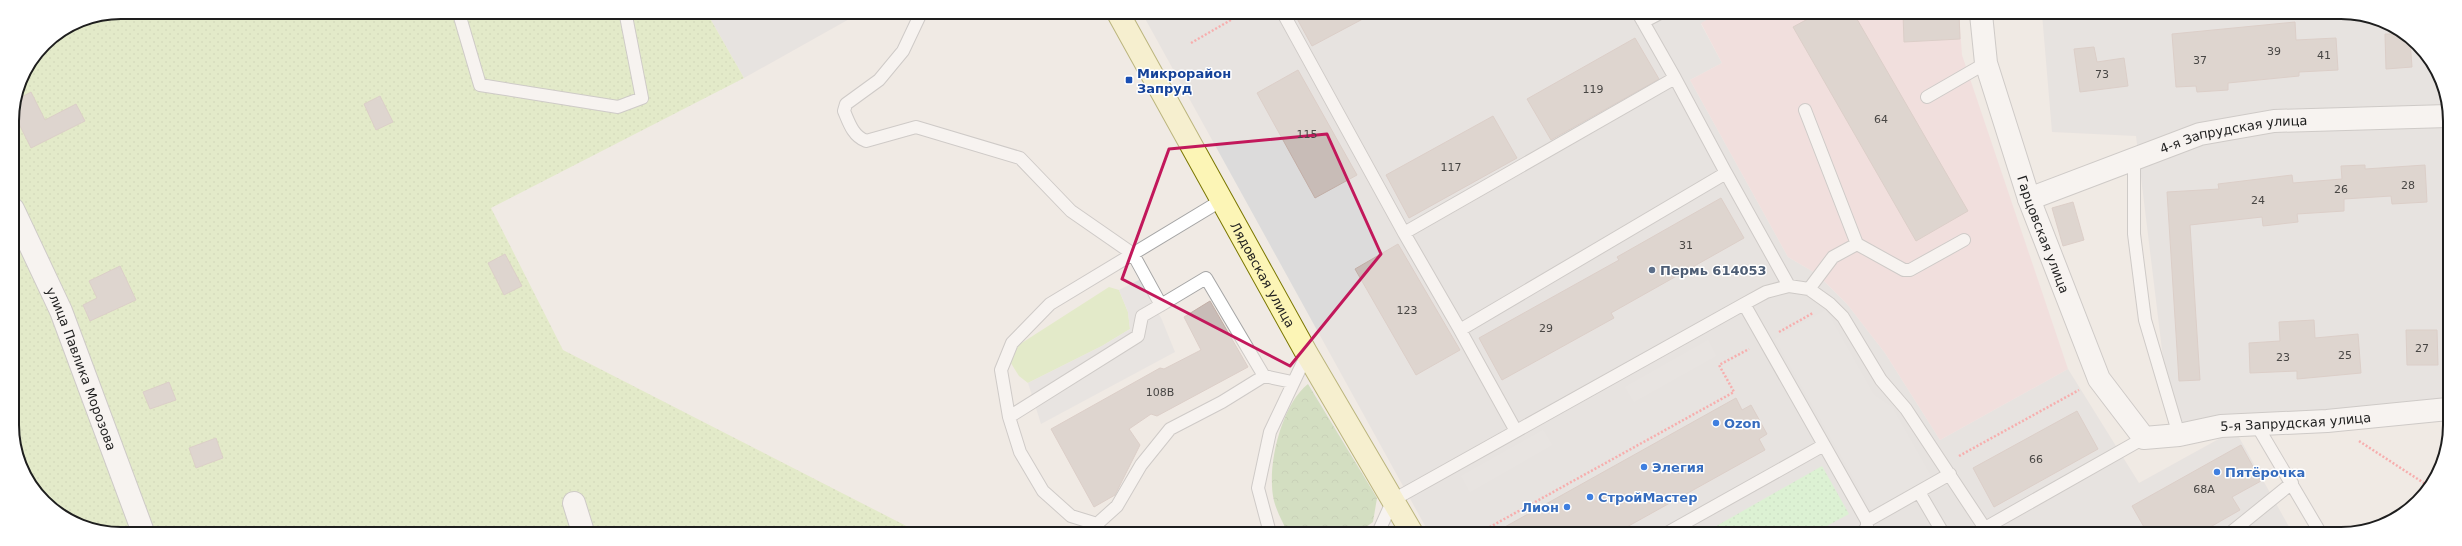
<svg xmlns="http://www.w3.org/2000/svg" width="2462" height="546" font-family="'DejaVu Sans',sans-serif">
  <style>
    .residential { fill: #dcdbdb }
    .commercial { fill: #f1d3d6 }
    .grass { fill: #d3eca8 }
    .forest { fill: url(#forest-crowns) }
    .park { fill: url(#park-dots) }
    .garden { fill: url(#garden-dots) }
    .parking { fill: #dedede }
    .building { fill: #c8bcb7; stroke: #c2aea6 }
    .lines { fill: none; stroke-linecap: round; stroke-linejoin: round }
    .service-casing { stroke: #a5a5a5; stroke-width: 14 }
    .minor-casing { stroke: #a5a5a5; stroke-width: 24 }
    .secondary-casing { stroke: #7a7601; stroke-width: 24 }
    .path { stroke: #fe666c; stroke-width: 2.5; stroke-dasharray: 2 2; stroke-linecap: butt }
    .service { stroke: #fff; stroke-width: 12 }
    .minor { stroke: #fff; stroke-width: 22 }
    .secondary { stroke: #fcf5b6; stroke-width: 22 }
    .marked { fill: none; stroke: #c2185b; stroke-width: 3; stroke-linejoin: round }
    .transit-dot { fill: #1a4fb4; stroke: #fff; stroke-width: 1.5 }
    .service-dot { fill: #5c6f8a; stroke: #fff; stroke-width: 1.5 }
    .shop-dot { fill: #3f7fe0; stroke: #fff; stroke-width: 1.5 }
    .labels { text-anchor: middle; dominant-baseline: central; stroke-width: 3; stroke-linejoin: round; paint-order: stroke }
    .number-label { font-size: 11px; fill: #484644 }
    .transit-label { font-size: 13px; font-weight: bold; fill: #164399; stroke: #fff; text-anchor: start }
    .street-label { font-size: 13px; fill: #1e1e1e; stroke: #fff }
    .service-label { font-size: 13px; font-weight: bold; fill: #4e5e75; stroke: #fff; text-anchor: start }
    .shop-label { font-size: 13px; font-weight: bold; fill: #366cbe; stroke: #fff; text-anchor: start }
    .rim { fill: none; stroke: #1e1e1e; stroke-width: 2 }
  </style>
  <defs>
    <pattern id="forest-crowns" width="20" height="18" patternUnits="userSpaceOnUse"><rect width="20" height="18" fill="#b0d097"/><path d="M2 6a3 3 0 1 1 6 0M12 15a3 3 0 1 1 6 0" fill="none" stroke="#97b282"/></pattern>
    <pattern id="park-dots" width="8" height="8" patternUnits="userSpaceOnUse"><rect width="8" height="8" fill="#c3fbbf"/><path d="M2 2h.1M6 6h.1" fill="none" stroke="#a7d7a4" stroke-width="1.8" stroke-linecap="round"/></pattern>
    <pattern id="garden-dots" width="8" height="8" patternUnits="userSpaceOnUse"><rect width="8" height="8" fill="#d3eca8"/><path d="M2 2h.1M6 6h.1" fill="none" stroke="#b5ca90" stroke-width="1.8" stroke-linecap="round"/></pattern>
  </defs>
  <rect width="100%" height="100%" fill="#f0eae4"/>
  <path class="residential" d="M 707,13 L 860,13 L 744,78 Z
    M 1142,13 L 1719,13 L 1701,24 L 1722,63 L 1690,80 L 1788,257 L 1817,274 L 1847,304 L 1885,353 L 1940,440 L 2068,369 L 2139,483 L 2235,430 L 2293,534 L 1429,533 Z
    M 2042,14 L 2362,14 L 2418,44 L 2448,100 L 2448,401 L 2171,424 L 2136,136 L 2052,132 Z"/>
  <path class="commercial" d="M 1719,13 L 1959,14 L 1962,55 L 2068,369 L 1940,440 L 1885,353 L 1847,304 L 1817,274 L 1788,257 L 1690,80 L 1722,63 L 1701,23 Z"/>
  <path class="grass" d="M 1109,287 L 1119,290 L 1128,312 L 1130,329 L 1102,346 L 1028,383 L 1019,376 L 1009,360 L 1017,346 Z"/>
  <path class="forest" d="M 1308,384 L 1377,498 L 1373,522 L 1358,533 L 1288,533 C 1283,523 1277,512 1274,501 C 1266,468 1281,405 1308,384 Z"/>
  <path class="park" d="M 1822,466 L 1849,514 L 1814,533 L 1704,533 Z"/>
  <path class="garden" d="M 121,12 L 707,13 L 744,78 L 491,208 L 563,350 L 920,533 L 100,532 L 44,502 L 14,447 L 12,114 L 20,79 L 44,44 L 79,20 Z"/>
  <path class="parking" d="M 1141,279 L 1162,320 L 1175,352 L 1041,424 L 1028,383 L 1102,346 L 1130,329 L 1128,312 L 1119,290 Z
    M 1826,310 L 1874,395 L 1892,407 L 1932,478 L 1873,512 L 1775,339 Z
    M 1708,340 L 1716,356 L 1634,402 L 1625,387 Z
    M 1543,430 L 1552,445 L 1470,492 L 1461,476 Z"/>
  <path class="building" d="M 1294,13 L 1374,13 L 1312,46 Z
    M 1817,14 L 1854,14 L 1968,211 L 1916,241 L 1793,27 Z
    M 1903,14 L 1959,14 L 1960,39 L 1904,42 Z
    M 2295,22 L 2296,40 L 2336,38 L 2338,70 L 2299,72 L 2299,76 L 2228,83 L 2228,90 L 2197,92 L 2196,86 L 2176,87 L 2172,34 Z
    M 2385,34 L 2399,34 L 2410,40 L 2412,67 L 2386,69 Z
    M 1635,38 L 1659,79 L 1551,140 L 1527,99 Z
    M 2094,47 L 2097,62 L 2124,58 L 2128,86 L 2080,92 L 2074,49 Z
    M 1298,70 L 1357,175 L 1315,198 L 1257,93 Z
    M 31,92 L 45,120 L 76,104 L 85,121 L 31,148 L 13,112 L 16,100 Z
    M 380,96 L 393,122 L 376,130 L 364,104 Z
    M 1493,116 L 1517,158 L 1409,218 L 1386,175 Z
    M 2365,165 L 2365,169 L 2425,165 L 2427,202 L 2392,204 L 2391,196 L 2344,199 L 2344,211 L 2297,214 L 2298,222 L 2263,226 L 2262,217 L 2190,225 L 2200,380 L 2179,381 L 2167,192 L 2219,189 L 2218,184 L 2292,175 L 2293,183 L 2342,179 L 2341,166 Z
    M 1721,198 L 1744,238 L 1611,313 L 1614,318 L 1502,380 L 1479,338 L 1619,260 L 1617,257 Z
    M 2073,202 L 2084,240 L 2063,246 L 2052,208 Z
    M 1398,244 L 1460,350 L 1416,375 L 1355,269 Z
    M 505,254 L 522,286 L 504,295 L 488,263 Z
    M 120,266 L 136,300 L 90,321 L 83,305 L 97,298 L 89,281 Z
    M 1210,301 L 1248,367 L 1157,416 L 1151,414 L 1129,429 L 1140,445 L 1115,495 L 1094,507 L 1051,429 L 1160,368 L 1164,369 L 1201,350 L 1184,317 Z
    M 2314,320 L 2315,338 L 2358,334 L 2361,373 L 2297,379 L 2297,371 L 2250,373 L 2249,343 L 2280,341 L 2279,322 Z
    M 2406,330 L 2437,330 L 2438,365 L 2407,365 Z
    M 169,382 L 176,400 L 150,409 L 143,392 Z
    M 1736,398 L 1742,410 L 1751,405 L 1767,434 L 1759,439 L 1765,450 L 1616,533 L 1494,533 Z
    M 2077,411 L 2098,449 L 1994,507 L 1973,468 Z
    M 216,438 L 223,458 L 196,468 L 189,448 Z
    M 2241,445 L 2261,481 L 2232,497 L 2240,510 L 2198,534 L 2148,534 L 2132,506 Z"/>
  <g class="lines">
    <g class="service-casing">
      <path id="service" d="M 468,12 L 460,17 L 480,85 L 618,107 L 642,98 L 626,16 L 628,12
        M 921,13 L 903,51 L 879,80 L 846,104 L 844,111 C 849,123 853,136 866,141 L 916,127 L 1020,158 L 1071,211 L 1133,254 L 1161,305 L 1206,278 L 1264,376
        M 1283,13 L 1404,233 L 1675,78 L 1726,173
        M 1638,13 L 1675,78
        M 1643,22 L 1660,13
        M 1927,97 L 1986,63
        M 1805,110 L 1857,244
        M 2134,160 L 2134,234 L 2145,320 L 2179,435
        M 1222,200 L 1050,304 L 1012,343 L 1001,370 L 1009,417 L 1020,452 L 1043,491 L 1071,516 L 1097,524 L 1117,506 L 1141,465 L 1170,429 L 1222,402 L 1264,376 L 1292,382
        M 1404,233 L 1460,330
        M 1809,289 L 1833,257 L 1857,244 L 1904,270 L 1910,270 L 1964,240
        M 1009,417 L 1138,336 L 1142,316 L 1161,305
        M 2256,424 L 2321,534
        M 1516,431 L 1460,330 L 1726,173 L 1789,286
        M 1824,445 L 1867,521 L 1867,527 L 1862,533
        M 1919,492 L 1943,533
        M 1867,521 L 1950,474
        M 1985,528 L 2144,438
        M 1270,533 L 1258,488 L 1270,432 L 1307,354
        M 1378,533 L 1393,500 L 1744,304 L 1766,292 L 1789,286 L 1809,289 L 1830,304 L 1843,317 L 1881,380 L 1906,409 L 1988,533
        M 1667,533 L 1824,445 L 1744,304
        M 2229,534 L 2292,483"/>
    </g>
    <g class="minor-casing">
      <g id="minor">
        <path id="s1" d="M 1981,14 L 1986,63 L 2029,199 L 2099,379 L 2144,438 L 2179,435 L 2221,426 L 2327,421 L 2448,409"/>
        <path id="s2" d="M 2029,199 L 2200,134 L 2274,121 L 2448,116"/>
        <path id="s3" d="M 13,209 L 61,311 L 143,532"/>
        <path d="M 574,503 L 583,532"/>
      </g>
    </g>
    <g class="secondary-casing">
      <g id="secondary">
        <path id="s4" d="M 1118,13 L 1307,354 L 1412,533"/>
      </g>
    </g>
    <path class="path" d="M 1191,43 L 1243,13
      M 1779,332 L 1813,313
      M 2359,441 L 2430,487
      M 1959,456 L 2079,390
      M 1479,533 L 1734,392 L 1719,365 L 1749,349"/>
    <use href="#service" class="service"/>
    <use href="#minor" class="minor"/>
    <use href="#secondary" class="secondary"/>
  </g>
  <path d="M0 0H2462V546H0ZM 1327,134 L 1381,254 L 1290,366 L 1122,279 L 1169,149 Z" fill="#f0eae4" fill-opacity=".55" fill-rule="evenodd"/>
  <path class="marked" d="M 1327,134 L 1381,254 L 1290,366 L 1122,279 L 1169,149 Z"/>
  <rect class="transit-dot" x="1125" y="76" width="8" height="8" rx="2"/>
  <circle class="service-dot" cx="1652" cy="270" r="4"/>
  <g class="shop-dot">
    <circle cx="1716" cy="423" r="4"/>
    <circle cx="1644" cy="467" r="4"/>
    <circle cx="2217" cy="472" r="4"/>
    <circle cx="1590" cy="497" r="4"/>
    <circle cx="1567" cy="507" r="4"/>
  </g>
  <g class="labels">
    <g class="number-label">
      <text x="2274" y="51">39</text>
      <text x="2324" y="55">41</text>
      <text x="2200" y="60">37</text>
      <text x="2102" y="74">73</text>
      <text x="1593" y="89">119</text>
      <text x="1881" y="119">64</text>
      <text x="1307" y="134">115</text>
      <text x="1451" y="167">117</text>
      <text x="2408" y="185">28</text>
      <text x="2341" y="189">26</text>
      <text x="2258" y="200">24</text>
      <text x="1686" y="245">31</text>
      <text x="1407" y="310">123</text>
      <text x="1546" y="328">29</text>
      <text x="2422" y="348">27</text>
      <text x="2345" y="355">25</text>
      <text x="2283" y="357">23</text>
      <text x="1160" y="392">108В</text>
      <text x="2036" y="459">66</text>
      <text x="2204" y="489">68А</text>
    </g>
    <g class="transit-label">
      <text x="1137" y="73">Микрорайон<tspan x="1137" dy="15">Запруд</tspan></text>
    </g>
    <g class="street-label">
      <text stroke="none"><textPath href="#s2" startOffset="216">4-я Запрудская улица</textPath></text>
      <text stroke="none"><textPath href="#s1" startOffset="230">Гарцовская улица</textPath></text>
      <text stroke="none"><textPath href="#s4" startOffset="299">Лядовская улица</textPath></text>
      <text stroke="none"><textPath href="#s3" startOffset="174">улица Павлика Морозова</textPath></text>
      <text stroke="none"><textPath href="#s1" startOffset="612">5-я Запрудская улица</textPath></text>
    </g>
    <g class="service-label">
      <text x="1660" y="270">Пермь 614053</text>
    </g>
    <g class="shop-label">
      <text x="1724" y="423">Ozon</text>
      <text x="1652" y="467">Элегия</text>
      <text x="2225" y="472">Пятёрочка</text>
      <text x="1598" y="497">СтройМастер</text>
      <text x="1559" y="507" text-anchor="end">Лион</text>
    </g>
  </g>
  <path d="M0 0H2462V546H0ZM121 19H2341A102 102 0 0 1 2443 121V425A102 102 0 0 1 2341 527H121A102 102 0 0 1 19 425V121A102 102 0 0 1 121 19Z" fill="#fff" fill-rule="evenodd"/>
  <path class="rim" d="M121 19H2341A102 102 0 0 1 2443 121V425A102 102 0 0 1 2341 527H121A102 102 0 0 1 19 425V121A102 102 0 0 1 121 19Z"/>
</svg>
